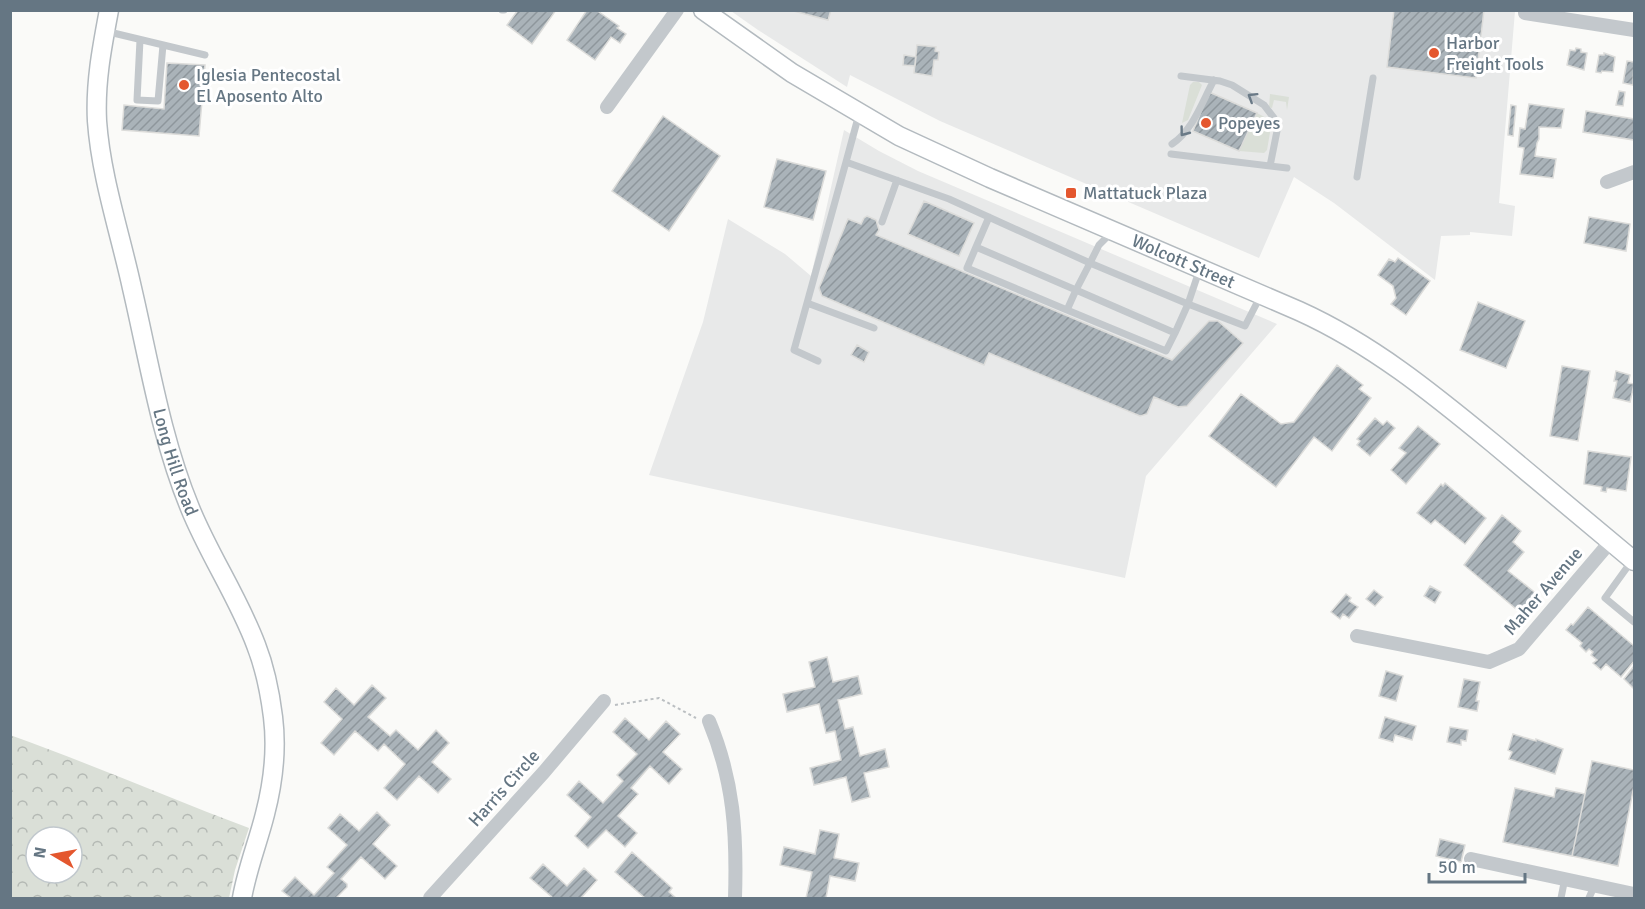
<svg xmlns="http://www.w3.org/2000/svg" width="1645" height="909" font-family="Signika,sans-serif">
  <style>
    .built { fill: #e8e9e9 }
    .grass { fill: #dadfd7 }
    .park { fill: url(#park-crowns); fill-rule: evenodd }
    .building { fill: url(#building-hatch); stroke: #dcdcda; stroke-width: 1.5 }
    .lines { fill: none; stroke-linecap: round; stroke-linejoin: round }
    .secondary-casing { stroke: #b3babf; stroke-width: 21 }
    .path { stroke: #bbbfc2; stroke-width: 2; stroke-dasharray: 3 3; stroke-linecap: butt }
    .service { stroke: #c3c8cc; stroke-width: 7 }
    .minor { stroke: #c3c8cc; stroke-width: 14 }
    .secondary { stroke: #fff; stroke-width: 18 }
    .oneway { stroke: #6a7a87 }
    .poi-dot { fill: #e4572e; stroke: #fff; stroke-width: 2 }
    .labels { text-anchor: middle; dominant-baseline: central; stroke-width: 6; stroke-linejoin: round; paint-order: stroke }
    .poi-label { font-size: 18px; fill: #657683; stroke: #fff; text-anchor: start }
    .street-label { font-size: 18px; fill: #657683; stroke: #fff }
  </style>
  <defs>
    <pattern id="park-crowns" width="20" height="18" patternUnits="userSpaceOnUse" patternTransform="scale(1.5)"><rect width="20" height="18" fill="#dadfd7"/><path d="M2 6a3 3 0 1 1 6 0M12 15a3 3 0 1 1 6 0" fill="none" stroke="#b4b9b4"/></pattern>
    <pattern id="building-hatch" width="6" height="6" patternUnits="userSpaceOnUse" patternTransform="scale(1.5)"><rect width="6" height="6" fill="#aab3b9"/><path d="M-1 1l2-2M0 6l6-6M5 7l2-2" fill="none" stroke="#8e969c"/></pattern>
  </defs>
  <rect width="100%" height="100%" fill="#fafaf8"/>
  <path class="built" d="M 731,11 L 1515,11 L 1499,203 L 1515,206 L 1512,236 L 1470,232 L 1470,235 L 1441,236 L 1435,280 L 1334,203 L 1294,177 L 1259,258 L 940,121 L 850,75 L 847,87 L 758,30 Z
    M 844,130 L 879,151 L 918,171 L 1277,324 L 1146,476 L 1125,578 L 649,475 L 703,322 L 728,219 L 785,254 L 811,276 Z"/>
  <path class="grass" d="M 1193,82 L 1199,82 L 1202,85 L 1188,120 L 1182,123 L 1190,85 Z
    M 1270,94 L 1289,97 L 1287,110 L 1286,102 L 1274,100 L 1272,108 L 1269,107 Z
    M 1257,113 L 1272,121 L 1267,150 L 1264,153 L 1239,151 Z"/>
  <path class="park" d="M 10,735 C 91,764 169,798 249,828 L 235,870 L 229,898 L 11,898 ZM 36,837 L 72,837 L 72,873 L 36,873 Z"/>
  <path class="building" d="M 518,10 L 556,10 L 532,44 L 507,25 Z
    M 587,10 L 596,10 L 619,26 L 617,28 L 626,34 L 620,43 L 611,37 L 595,60 L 567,40 Z
    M 790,10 L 831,10 L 828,20 Z
    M 1394,10 L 1484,10 L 1476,78 L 1387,67 Z
    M 917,45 L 936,47 L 935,51 L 939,52 L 938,60 L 934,60 L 932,76 L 914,73 Z
    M 1576,48 L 1581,49 L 1581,52 L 1587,53 L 1584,70 L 1567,65 L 1570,50 L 1575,51 Z
    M 1604,53 L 1615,57 L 1613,72 L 1602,71 L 1601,73 L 1596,72 L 1599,55 L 1604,55 Z
    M 904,55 L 916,57 L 915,66 L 903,65 Z
    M 1627,61 L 1634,62 L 1633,85 L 1623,83 Z
    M 167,63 L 205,65 L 199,136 L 122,130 L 124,105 L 164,109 Z
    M 1619,91 L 1625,92 L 1623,106 L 1616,105 Z
    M 1209,92 L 1257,113 L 1239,151 L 1193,131 Z
    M 1529,104 L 1564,109 L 1561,128 L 1539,127 L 1539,139 L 1537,143 L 1535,156 L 1556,159 L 1553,178 L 1520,174 L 1524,148 L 1518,147 L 1520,128 L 1525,129 Z
    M 1511,105 L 1516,106 L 1513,136 L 1508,135 Z
    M 1586,111 L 1634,119 L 1634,140 L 1583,132 Z
    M 663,116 L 720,156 L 669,231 L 612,191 Z
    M 777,159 L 826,171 L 813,220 L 764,207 Z
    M 924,201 L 974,223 L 959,256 L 908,234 Z
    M 867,216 L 876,220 L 879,230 L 876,235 L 1172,360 L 1209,321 L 1218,321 L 1243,343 L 1187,406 L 1178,407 L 1154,397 L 1147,414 L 1140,416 L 989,353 L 984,365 L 822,296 L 819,288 L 848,219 L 861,224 L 864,218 Z
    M 1589,217 L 1630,224 L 1626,251 L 1584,243 Z
    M 1398,258 L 1430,281 L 1406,315 L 1391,304 L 1396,298 L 1393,286 L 1378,275 L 1389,259 L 1395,262 Z
    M 1478,302 L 1525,321 L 1506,368 L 1460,350 Z
    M 857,345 L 869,352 L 864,362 L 851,355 Z
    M 1337,365 L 1363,385 L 1359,389 L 1371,398 L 1332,451 L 1314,437 L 1276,487 L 1209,436 L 1241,394 L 1281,424 L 1294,422 Z
    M 1562,366 L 1590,371 L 1578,441 L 1550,436 Z
    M 1616,371 L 1630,375 L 1628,383 L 1634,384 L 1630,402 L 1613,398 L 1617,381 L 1614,381 Z
    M 1375,418 L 1383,425 L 1387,421 L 1395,428 L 1370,456 L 1357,445 L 1360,441 L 1357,439 Z
    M 1418,426 L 1440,444 L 1406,484 L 1391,470 L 1406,453 L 1399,448 Z
    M 1588,451 L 1631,457 L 1626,491 L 1607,488 L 1606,492 L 1601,491 L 1602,487 L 1584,484 Z
    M 1445,483 L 1486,518 L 1465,544 L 1435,520 L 1431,524 L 1417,513 L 1441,484 L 1443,486 Z
    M 1502,515 L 1521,531 L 1513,542 L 1524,552 L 1508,571 L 1538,595 L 1522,614 L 1464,565 Z
    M 1430,586 L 1441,592 L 1435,603 L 1424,596 Z
    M 1374,590 L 1383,597 L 1375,606 L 1366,599 Z
    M 1346,594 L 1351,598 L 1349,601 L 1358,607 L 1349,618 L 1343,614 L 1340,619 L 1331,612 Z
    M 1588,607 L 1634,646 L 1634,661 L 1621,677 L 1606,664 L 1601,670 L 1593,663 L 1597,660 L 1591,655 L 1593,652 L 1589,649 L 1586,652 L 1580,646 L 1582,643 L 1566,630 L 1571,624 L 1573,625 Z
    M 827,657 L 833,682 L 858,676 L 862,694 L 838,700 L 845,729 L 853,727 L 860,756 L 885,749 L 889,767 L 864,773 L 870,797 L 852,802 L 846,777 L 814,785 L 810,768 L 841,760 L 835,731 L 826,733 L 819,704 L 787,712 L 783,694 L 815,687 L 809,662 Z
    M 1634,666 L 1634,689 L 1624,679 Z
    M 1386,671 L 1403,676 L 1396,701 L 1379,696 Z
    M 1464,679 L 1480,682 L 1476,701 L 1479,701 L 1477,711 L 1458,707 Z
    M 372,685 L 386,698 L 368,717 L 390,736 L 396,730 L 418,750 L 436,730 L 449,743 L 432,762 L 451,779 L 438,793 L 419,776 L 397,800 L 384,788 L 405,764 L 384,744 L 378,751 L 355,731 L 334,755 L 321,743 L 342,719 L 324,702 L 336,688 L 354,705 Z
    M 1385,717 L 1416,726 L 1412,740 L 1395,735 L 1393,742 L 1379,738 Z
    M 625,718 L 649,740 L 666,721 L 680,734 L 663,752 L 682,769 L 669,784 L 650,766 L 631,788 L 638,794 L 618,816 L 637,833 L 625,847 L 606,830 L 588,848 L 575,836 L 591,817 L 567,795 L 579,781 L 603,803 L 623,781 L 617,775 L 637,754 L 613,732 Z
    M 1450,727 L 1468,730 L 1466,741 L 1461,740 L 1461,745 L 1447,742 Z
    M 1513,734 L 1536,741 L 1536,739 L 1563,749 L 1555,774 L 1509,759 L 1512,752 L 1508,750 Z
    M 1592,761 L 1634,770 L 1634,786 L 1618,866 L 1572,856 Z
    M 1515,788 L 1554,797 L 1556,788 L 1585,794 L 1572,856 L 1503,842 Z
    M 377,812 L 390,825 L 373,844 L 397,866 L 385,879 L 361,857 L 341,879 L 347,884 L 347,887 L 336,898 L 291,898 L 282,891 L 295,877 L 314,895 L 334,873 L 327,867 L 347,845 L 328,828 L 340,814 L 359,831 Z
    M 820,830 L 839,834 L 834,858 L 859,863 L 855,881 L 830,876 L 826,898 L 806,898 L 812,872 L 780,865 L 784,847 L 815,854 Z
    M 1440,839 L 1465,845 L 1461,862 L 1436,856 Z
    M 632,852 L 672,888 L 669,892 L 676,898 L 645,898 L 615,872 Z
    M 543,864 L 567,886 L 584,868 L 597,880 L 581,898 L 553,898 L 530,878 Z"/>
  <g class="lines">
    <g class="secondary-casing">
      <g id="secondary">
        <path id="s1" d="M 109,10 C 102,47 95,83 97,121 C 101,177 120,233 132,288 C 149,361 161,438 190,508 C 209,555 238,597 256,645 C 265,668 270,693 273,717 C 277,749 273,783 265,814 C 258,842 247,869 242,898"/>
        <path id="s2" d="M 703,10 L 792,73 L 899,136 L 990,178 L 1299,311 C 1372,344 1432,393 1494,444 C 1541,483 1588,522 1634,561"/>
      </g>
    </g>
    <path class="path" d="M 615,705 L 659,698 L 696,718"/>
    <path class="service" d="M 502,10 L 504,10
      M 105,31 L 205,55
      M 140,40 L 137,100 L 158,101 L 163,45
      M 1181,76 L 1220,81 L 1232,85 L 1264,105 L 1274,118 L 1277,131 L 1270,166
      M 859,114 L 846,162 L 949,199 L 1090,263 L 1076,290 L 976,247 L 989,217
      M 1172,144 C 1193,130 1202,102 1214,80
      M 1171,154 L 1287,168
      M 1357,177 L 1373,78
      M 882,222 L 897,180
      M 1113,231 L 1099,245 L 1090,263 L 1188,304 L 1199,271
      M 976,247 L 967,268 L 1067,310 L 1076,290 L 1175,333 L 1188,304 L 1245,326 L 1261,295
      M 807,303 L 874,328
      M 1067,310 L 1166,351 L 1175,333
      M 818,361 L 794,350 L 846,162
      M 1631,562 L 1605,598 L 1634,622
      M 1561,898 L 1565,878
      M 1589,898 L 1595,884"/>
    <path class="minor" d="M 1525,13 L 1634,30
      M 607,107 L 677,10
      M 1607,182 L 1634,172
      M 1357,636 L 1489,662 L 1519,649 L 1611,541
      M 709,721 C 734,781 737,834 735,898
      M 1471,859 L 1634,894
      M 430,898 L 544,772 L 604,701"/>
    <use href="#secondary" class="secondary"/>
  </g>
  <defs><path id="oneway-chevron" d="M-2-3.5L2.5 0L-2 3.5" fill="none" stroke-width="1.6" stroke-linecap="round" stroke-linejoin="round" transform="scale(1.5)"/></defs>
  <g class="oneway">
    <use href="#oneway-chevron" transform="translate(1252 97) rotate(-148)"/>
    <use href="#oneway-chevron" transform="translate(1184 132) rotate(127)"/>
  </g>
  <g class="poi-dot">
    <circle cx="1434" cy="53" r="6"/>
    <circle cx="184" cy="85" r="6"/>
    <circle cx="1206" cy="123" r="6"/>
    <rect x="1065" y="187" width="12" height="12" rx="3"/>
  </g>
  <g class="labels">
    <g class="poi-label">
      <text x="1446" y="43">Harbor<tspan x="1446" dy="21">Freight Tools</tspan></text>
      <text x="196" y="75">Iglesia Pentecostal<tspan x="196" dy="21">El Aposento Alto</tspan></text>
      <text x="1218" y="123">Popeyes</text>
      <text x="1083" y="193">Mattatuck Plaza</text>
    </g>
    <g class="street-label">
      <text stroke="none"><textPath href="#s2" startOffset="544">Wolcott Street</textPath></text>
      <text stroke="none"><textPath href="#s1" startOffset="462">Long Hill Road</textPath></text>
      <text transform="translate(1543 591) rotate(-49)">Maher Avenue</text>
      <text transform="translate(504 788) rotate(-48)">Harris Circle</text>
    </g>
  </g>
  <rect width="1645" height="909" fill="none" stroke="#657683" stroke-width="24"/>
  <g transform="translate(54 855) rotate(280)"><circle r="28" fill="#ffffff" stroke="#c1c8cd" stroke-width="1.5"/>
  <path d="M0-4.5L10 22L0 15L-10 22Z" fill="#e4572e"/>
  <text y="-9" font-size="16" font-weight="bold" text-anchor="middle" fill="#657683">N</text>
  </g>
  <path d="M1429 873v9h96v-9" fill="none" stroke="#657683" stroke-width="3"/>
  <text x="1438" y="873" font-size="18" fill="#657683" stroke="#ffffff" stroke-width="4.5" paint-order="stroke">50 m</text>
</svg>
